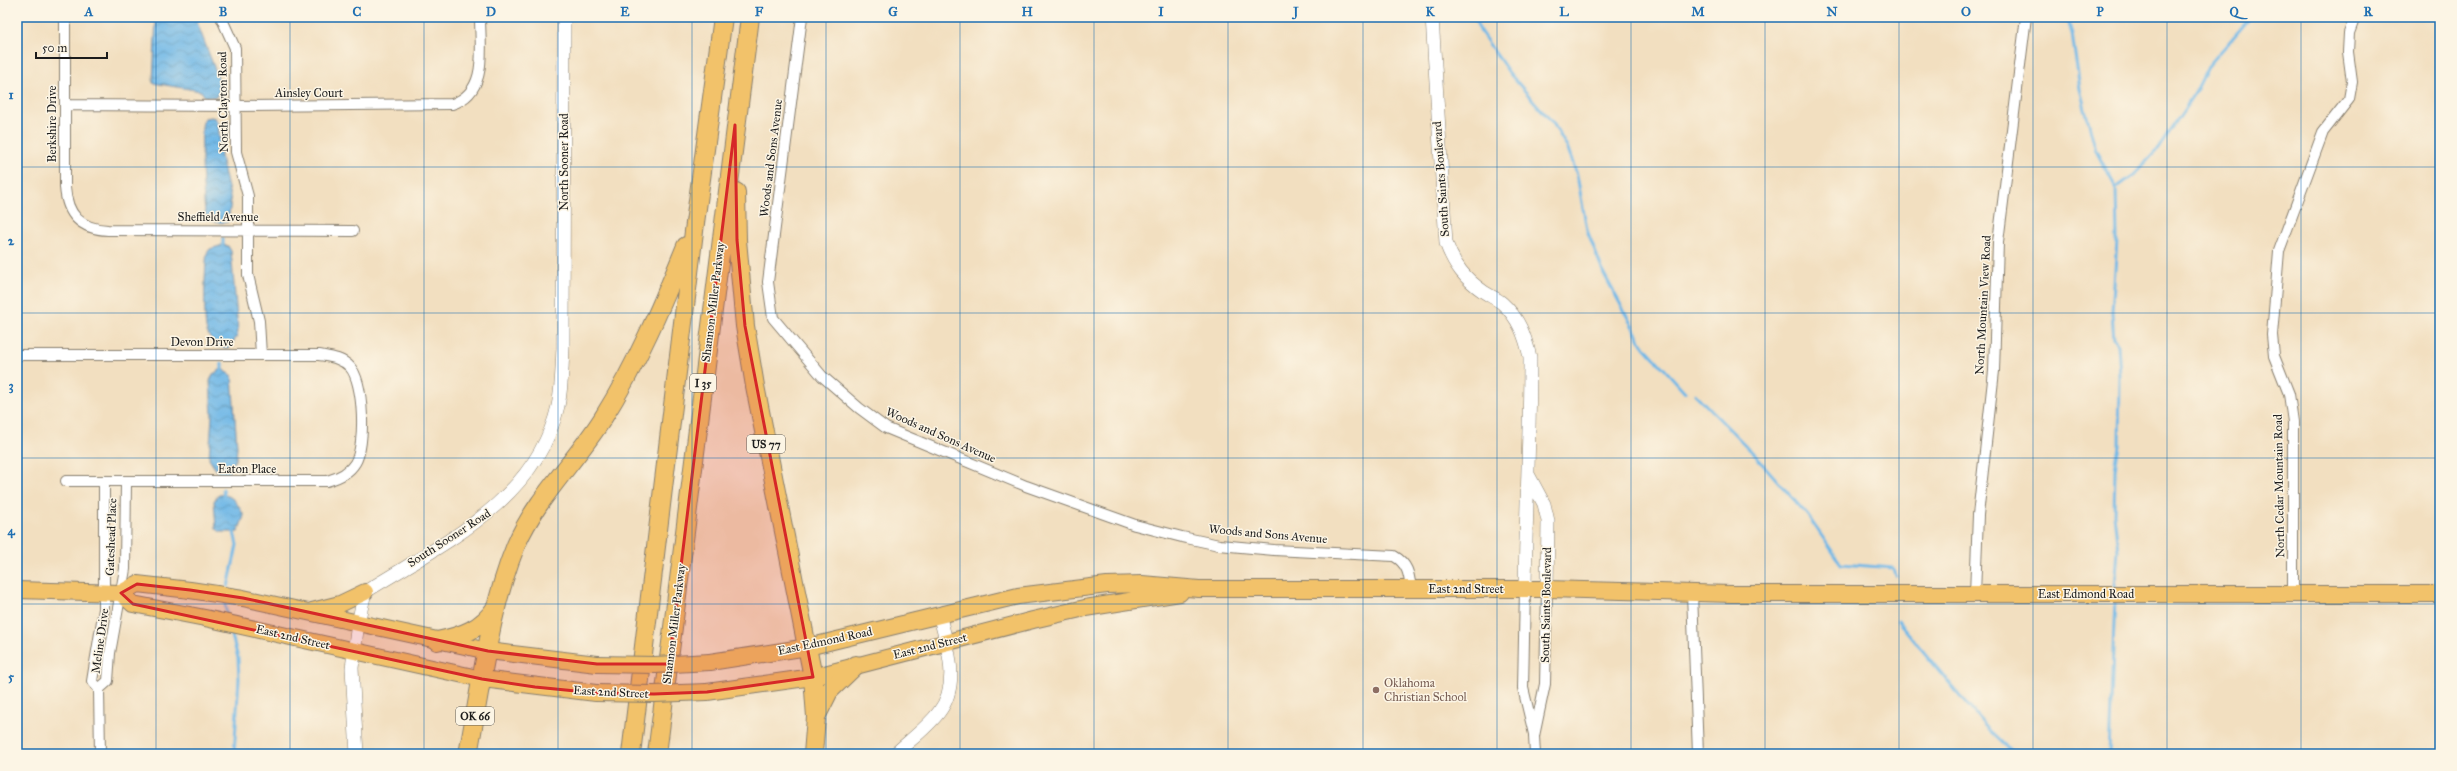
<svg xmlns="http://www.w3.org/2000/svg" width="2457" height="771" font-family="'IM FELL Great Primer',serif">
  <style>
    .water { fill: url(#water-waves); stroke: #466a82 }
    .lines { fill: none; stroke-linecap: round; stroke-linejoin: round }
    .stream { stroke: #6fb8e7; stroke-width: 3 }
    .minor-casing { stroke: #877e6e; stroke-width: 12 }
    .tertiary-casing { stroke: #877e6e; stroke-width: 14 }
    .primary-casing { stroke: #877e6e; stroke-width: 18 }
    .motorway-casing { stroke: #877e6e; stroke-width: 20 }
    .minor { stroke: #fff; stroke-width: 10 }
    .tertiary { stroke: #fff; stroke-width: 13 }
    .primary { stroke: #f2c26a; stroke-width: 16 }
    .motorway { stroke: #f2c26a; stroke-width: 18 }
    .primary-bridge-casing { stroke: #877e6e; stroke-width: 18; stroke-linecap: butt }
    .primary-bridge { stroke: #f2c26a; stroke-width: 16 }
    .marked { fill: #d62828; fill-opacity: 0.2; stroke: #d62828; stroke-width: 3; stroke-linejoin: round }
    .grid { fill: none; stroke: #1f6fb2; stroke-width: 1; stroke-opacity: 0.55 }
    .education-dot { fill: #8d6e63; stroke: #fcf5e5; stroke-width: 1.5 }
    .labels { text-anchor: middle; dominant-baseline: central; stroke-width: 3; stroke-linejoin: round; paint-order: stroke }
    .shield { fill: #fcf5e5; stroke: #5f5d58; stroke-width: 1 }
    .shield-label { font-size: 11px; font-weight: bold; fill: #1c1c1c }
    .street-label { font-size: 12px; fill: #1c1c1c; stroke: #fcf5e5 }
    .education-label { font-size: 12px; fill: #785e54; stroke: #fcf5e5; text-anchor: start }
    .neatline { fill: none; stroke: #1f6fb2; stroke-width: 1.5 }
    .grid-label { font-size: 13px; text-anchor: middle; font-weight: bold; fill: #1f6fb2 }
  </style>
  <defs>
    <pattern id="water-waves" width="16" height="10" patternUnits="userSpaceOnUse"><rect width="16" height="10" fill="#6fb8e7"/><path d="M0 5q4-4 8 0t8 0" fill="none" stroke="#5a95ba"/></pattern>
  </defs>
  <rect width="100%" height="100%" fill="#fcf5e5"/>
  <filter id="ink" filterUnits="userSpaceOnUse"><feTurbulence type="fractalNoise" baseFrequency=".025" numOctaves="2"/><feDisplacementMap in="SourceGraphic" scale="8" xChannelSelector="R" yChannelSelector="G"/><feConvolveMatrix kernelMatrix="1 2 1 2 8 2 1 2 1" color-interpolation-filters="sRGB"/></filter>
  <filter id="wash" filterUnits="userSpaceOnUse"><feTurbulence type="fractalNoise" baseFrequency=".012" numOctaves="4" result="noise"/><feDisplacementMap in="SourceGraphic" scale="16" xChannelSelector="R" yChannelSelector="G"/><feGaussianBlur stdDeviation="0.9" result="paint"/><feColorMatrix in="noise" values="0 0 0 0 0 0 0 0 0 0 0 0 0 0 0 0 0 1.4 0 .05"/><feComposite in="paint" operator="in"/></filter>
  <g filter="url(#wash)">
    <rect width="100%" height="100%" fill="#f2dfc0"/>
    <path class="water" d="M 156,17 L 195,17 L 219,80 L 219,91 L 216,97 L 205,97 L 201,91 L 153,83 Z
      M 211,117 L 215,118 L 218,123 L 221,157 L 231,201 L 228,222 C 220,223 211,223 206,216 C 203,211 201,140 202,129 C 202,125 203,121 205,118 Z
      M 223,245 L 228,246 L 231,251 L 238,329 L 237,337 L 228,348 L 217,347 C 215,341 209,338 207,332 C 203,322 205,264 207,253 L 210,249 Z
      M 222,369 L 232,376 L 237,447 L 236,458 L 228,474 L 218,473 L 209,459 L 212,416 L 210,381 L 213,374 Z
      M 218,495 C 232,493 238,504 244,516 L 238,532 L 220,532 L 216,528 L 214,501 Z"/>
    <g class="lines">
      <path class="stream" d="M 1474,17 L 1480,31 L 1510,74 L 1553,123 L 1568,149 L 1577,175 L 1587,230 L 1604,274 L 1642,344 L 1685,392
        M 2067,17 L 2072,34 L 2080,89 L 2096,151 L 2116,188 L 2117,240 L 2112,313 L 2114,339 L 2118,345 L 2120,375 L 2119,446 L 2115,469 L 2114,515 L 2118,550 L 2115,588
        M 2116,188 L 2134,175 L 2158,149 L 2195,93 L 2209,65 L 2251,17
        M 223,248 L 223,238
        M 222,363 L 222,373
        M 1695,394 L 1755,455 L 1808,516 L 1841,564 L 1894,568 L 1896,576
        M 223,489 L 224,497
        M 228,587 L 237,545 L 233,528
        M 225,604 L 227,617
        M 1898,621 L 1986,727 L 2014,754
        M 231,632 L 238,658 L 239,679 L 234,754
        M 2109,754 L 2115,598"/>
    </g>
  </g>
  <g filter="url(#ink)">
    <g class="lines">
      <g class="minor-casing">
        <path id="minor" d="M 65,17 L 65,187 C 67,215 80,229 108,230 L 353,231
          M 221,17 L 235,48 L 236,152 L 248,196 L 248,275 L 259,321 L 261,355
          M 802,17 L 768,282 L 773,318 L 822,376 L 859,408 L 886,428 L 1026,486 L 1135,525 L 1182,537 L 1219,545 L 1274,550 L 1394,556 C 1408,564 1409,574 1411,589
          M 65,105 L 236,106 L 452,104 C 489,92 480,48 480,17
          M 17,355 L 319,355 C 330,357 342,358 350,367 C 364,382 366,446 355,463 C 349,473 338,478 327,481 L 66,481
          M 1525,589 L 1523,688 L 1534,734
          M 1692,593 L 1698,754
          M 1975,594 L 1978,515 L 1994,371 L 1998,242 L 2026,17
          M 2293,594 L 2293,422 L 2289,394 L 2274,356 L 2272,335 L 2279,251 L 2323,132 L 2349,99 L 2352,82 L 2348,52 L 2349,33 L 2355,17
          M 99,689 L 108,681 L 110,653 L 125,569 L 126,482
          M 99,689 L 92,681 L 104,609 L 104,482
          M 99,689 L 100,754
          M 1535,754 L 1534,736 L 1545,684 L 1547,589"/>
      </g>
      <g class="tertiary-casing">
        <path id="tertiary" d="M 1432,17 L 1446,243 C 1454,265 1465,279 1484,292 C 1490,296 1497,299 1502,303 C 1519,318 1525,336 1530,357 C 1530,434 1526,512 1525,589
          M 1529,476 L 1544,504 L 1548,521 L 1547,589
          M 357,754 L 352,668 L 358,623 L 365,592 C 441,544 536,502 558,406 C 562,387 562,367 563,348 L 564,17
          M 895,754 C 910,740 927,728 939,712 C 961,683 947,645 939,614"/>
      </g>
      <g class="primary-casing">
        <path id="primary" d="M 17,590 L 121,593 L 137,584 L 190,590 L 243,598 L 488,651 L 597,664
          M 121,593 L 133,604 L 205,618 L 482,679 L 596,693
          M 312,611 L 340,604 L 365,592
          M 710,662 L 808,647 L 1018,596 L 1107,585 L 1142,584 L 1199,589 L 1547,589 L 1732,594 L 2440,594
          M 707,692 L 813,677 L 1033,620 L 1085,608 L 1180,593"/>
      </g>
      <g class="motorway-casing">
        <path id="motorway" d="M 736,192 L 737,240 L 745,326 L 755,386 L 813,677 L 816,717 L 813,754
          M 437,641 C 462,636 482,629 496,607
          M 817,715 L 829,691 L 856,665
          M 468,754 C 481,687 490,608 516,545 C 536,498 576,461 603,418 C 637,364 662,305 686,246
          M 631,754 L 695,223 L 723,17
          M 657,754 L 750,17"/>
      </g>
      <use href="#minor" class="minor"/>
      <use href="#tertiary" class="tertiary"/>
      <use href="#primary" class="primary"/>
      <use href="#motorway" class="motorway"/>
      <g class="primary-bridge-casing">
        <path id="primary-bridge" d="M 597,664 L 655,665 L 710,662
          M 596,693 L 654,694 L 707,692"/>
      </g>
      <use href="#primary-bridge" class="primary-bridge"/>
    </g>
  </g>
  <path class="marked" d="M 735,125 L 737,240 L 745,326 L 813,677 L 707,692 L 654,694 L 596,693 L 535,687 L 482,679 L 133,604 L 121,593 L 137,584 L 190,590 L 243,598 L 488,651 L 597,664 L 669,664 Z"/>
  <path class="grid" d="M 156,17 L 156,754M 290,17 L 290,754M 424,17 L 424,754M 558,17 L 558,754M 692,17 L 692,754M 826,17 L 826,754M 960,17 L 960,754M 1094,17 L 1094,754M 1228,17 L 1228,754M 1363,17 L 1363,754M 1497,17 L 1497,754M 1631,17 L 1631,754M 1765,17 L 1765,754M 1899,17 L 1899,754M 2033,17 L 2033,754M 2167,17 L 2167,754M 2301,17 L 2301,754M 17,167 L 2440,167M 17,313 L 2440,313M 17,458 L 2440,458M 17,604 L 2440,604"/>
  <circle class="education-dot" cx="1376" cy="690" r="4"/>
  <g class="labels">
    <g class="shield">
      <rect x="690" y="374" width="26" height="18" rx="3"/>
      <rect x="747" y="435" width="38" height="18" rx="3"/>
      <rect x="456" y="707" width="38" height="18" rx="3"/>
    </g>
    <g class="shield-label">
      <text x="703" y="383">I 35</text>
      <text x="766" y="444">US 77</text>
      <text x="475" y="716">OK 66</text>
    </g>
    <g class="street-label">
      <text x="309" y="93">Ainsley Court</text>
      <text transform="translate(223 102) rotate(-91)">North Clayton Road</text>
      <text transform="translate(52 124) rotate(-90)">Berkshire Drive</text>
      <text transform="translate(771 158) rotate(-83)">Woods and Sons Avenue</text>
      <text transform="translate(564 162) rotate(-90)">North Sooner Road</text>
      <text transform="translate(1441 179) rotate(-94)">South Saints Boulevard</text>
      <text x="218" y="217">Sheffield Avenue</text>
      <text transform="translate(713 302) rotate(-83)">Shannon Miller Parkway</text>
      <text transform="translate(1983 305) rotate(-87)">North Mountain View Road</text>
      <text x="202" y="342">Devon Drive</text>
      <text transform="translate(941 435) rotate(24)">Woods and Sons Avenue</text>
      <text x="247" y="469">Eaton Place</text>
      <text transform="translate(2279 486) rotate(-91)">North Cedar Mountain Road</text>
      <text transform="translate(1268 534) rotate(5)">Woods and Sons Avenue</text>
      <text transform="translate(111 537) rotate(-88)">Gateshead Place</text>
      <text transform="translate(449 538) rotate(-33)">South Sooner Road</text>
      <text x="1466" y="589">East 2nd Street</text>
      <text x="2086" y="594">East Edmond Road</text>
      <text transform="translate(1546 605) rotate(-89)">South Saints Boulevard</text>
      <text transform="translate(674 624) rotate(-83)">Shannon Miller Parkway</text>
      <text transform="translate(293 637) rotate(13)">East 2nd Street</text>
      <text transform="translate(100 641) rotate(-82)">Meline Drive</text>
      <text transform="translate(825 641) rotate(-12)">East Edmond Road</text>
      <text transform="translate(930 646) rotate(-14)">East 2nd Street</text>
      <text transform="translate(611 692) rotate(3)">East 2nd Street</text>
    </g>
    <g class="education-label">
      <text x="1384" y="683">Oklahoma<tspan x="1384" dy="14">Christian School</tspan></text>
    </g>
  </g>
  <rect width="2457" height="771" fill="none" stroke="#fcf5e5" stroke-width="44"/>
  <path d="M36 52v6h71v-6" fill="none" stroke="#1c1c1c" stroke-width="2"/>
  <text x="42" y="52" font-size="12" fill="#1c1c1c" stroke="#fcf5e5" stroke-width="3" paint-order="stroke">50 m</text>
  <rect x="22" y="22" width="2413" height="727" class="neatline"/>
  <g class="grid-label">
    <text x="89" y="16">A</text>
    <text x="223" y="16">B</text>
    <text x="357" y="16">C</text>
    <text x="491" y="16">D</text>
    <text x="625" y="16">E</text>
    <text x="759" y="16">F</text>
    <text x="893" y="16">G</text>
    <text x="1027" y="16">H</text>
    <text x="1161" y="16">I</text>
    <text x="1296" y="16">J</text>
    <text x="1430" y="16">K</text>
    <text x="1564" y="16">L</text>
    <text x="1698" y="16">M</text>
    <text x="1832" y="16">N</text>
    <text x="1966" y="16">O</text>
    <text x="2100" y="16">P</text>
    <text x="2234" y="16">Q</text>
    <text x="2368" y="16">R</text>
    <text x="11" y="99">1</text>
    <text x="11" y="245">2</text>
    <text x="11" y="390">3</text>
    <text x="11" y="535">4</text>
    <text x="11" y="681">5</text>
  </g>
</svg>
